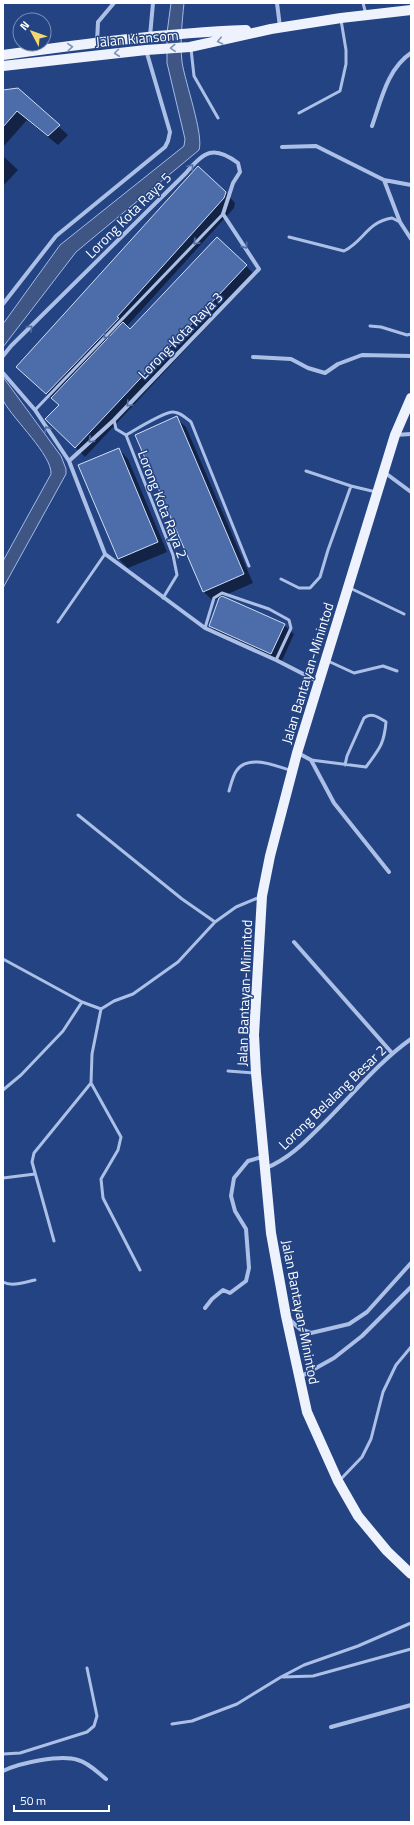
<svg xmlns="http://www.w3.org/2000/svg" width="414" height="1825" font-family="'Titillium Web',sans-serif">
  <style>
    .water { fill: #3f5684; stroke: #a0bae8 }
    .shadow { fill: #0007 }
    .building { fill: #4c6daa; stroke: #cfddf6 }
    .lines { fill: none; stroke-linecap: round; stroke-linejoin: round }
    .lane { stroke: #acc0e7; stroke-width: 3 }
    .street { stroke: #acc0e7; stroke-width: 4 }
    .primary { stroke: #edf2fd; stroke-width: 10 }
    .oneway { stroke: #7e92b9 }
    .oneway2 { stroke: #546fa5 }
    .labels { text-anchor: middle; dominant-baseline: central; stroke-width: 3; stroke-linejoin: round; paint-order: stroke }
    .street-label { font-size: 14px; fill: #fff; stroke: #244382 }
  </style>
  <rect width="100%" height="100%" fill="#244382"/>
  <path class="water" d="M 171,3 L 184,3 C 182,23 180,42 182,62 C 185,82 204,135 199,150 L 76,252 L 3,347 L 3,324 L 60,245 L 184,146 L 185,139 L 167,63 L 167,33 Z
    M 3,377 L 61,456 L 66,469 L 66,474 L 3,588 L 3,561 L 51,474 C 52,455 14,420 4,402 C 1,396 3,384 3,377 Z"/>
  <path class="shadow" d="M 17,89 L 68,135 L 58,145 L 27,120 L 3,147 L 3,92 Z
    M 3,156 L 18,170 L 3,186 Z
    M 226,193 L 235,203 L 234,208 L 126,327 L 130,330 L 246,266 L 255,275 L 85,457 L 47,419 L 60,406 L 27,376 Z
    M 176,418 L 186,427 L 253,583 L 221,597 L 284,625 L 294,634 L 281,663 L 219,635 L 210,626 L 221,597 L 213,601 L 203,591 Z
    M 119,449 L 128,459 L 167,552 L 128,568 L 117,557 L 79,466 Z"/>
  <path class="building" d="M 18,88 L 60,125 L 48,136 L 17,111 L 3,127 L 3,90 Z
    M 198,166 L 226,192 L 224,198 L 117,317 L 119,318 L 46,394 L 16,367 Z
    M 217,237 L 247,265 L 75,448 L 45,419 L 59,405 L 51,398 L 123,322 L 130,329 Z
    M 177,416 L 244,574 L 203,592 L 135,435 Z
    M 119,448 L 158,542 L 118,559 L 78,465 Z
    M 222,596 L 285,624 L 271,654 L 209,626 L 219,598 Z"/>
  <g class="lines">
    <path class="lane" d="M 363,3 L 366,14
      M 25,20 L 27,20
      M 18,23 L 20,22
      M 191,49 L 194,76 L 218,118
      M 299,113 L 340,91 L 346,64 L 346,50 L 341,20
      M 289,237 L 344,251 C 364,241 367,222 392,218 L 400,222
      M 370,326 L 381,327 L 407,335 L 411,334
      M 35,410 L 223,214
      M 114,420 L 116,429 L 126,435 L 173,555 L 177,575 L 163,598
      M 126,435 C 135,430 162,413 172,412 C 179,411 186,418 191,422 L 249,566
      M 306,471 L 351,486 L 376,492
      M 281,579 L 299,588 L 310,588 L 320,577 L 328,550 L 351,486
      M 350,588 L 404,614
      M 58,622 L 105,554
      M 205,628 L 214,598 L 222,593 L 269,609 L 289,620 L 291,628 L 276,660
      M 328,661 L 354,673 L 383,666 L 397,671
      M 311,760 L 366,767 C 379,749 384,745 386,722 C 378,717 372,712 364,718 L 347,756 L 345,765
      M 229,791 C 231,784 233,775 237,770 C 249,754 275,766 290,770
      M 78,815 L 182,899 L 215,922
      M 3,959 L 82,1002 L 101,1009 L 114,1001 L 133,994 L 178,962 L 215,922 L 236,907 L 260,897
      M 101,1009 L 92,1054 L 91,1083 L 121,1137 L 118,1150 L 101,1179 L 103,1198 L 140,1270
      M 228,1071 L 254,1073
      M 3,1090 L 21,1075 L 63,1031 L 82,1002
      M 3,1178 L 35,1174
      M 54,1241 L 32,1162 L 34,1153 L 91,1083
      M 3,1282 C 12,1287 25,1282 35,1280
      M 340,1480 L 362,1457 L 371,1439 L 383,1392 L 396,1365 L 411,1347
      M 283,1677 L 313,1676 L 411,1649
      M 172,1724 L 192,1721 L 237,1704 L 281,1677 L 304,1665 L 358,1646 L 411,1623
      M 3,1754 L 20,1753 L 87,1732 L 94,1726 L 97,1716 L 87,1668"/>
    <path class="street" d="M 277,3 L 280,27
      M 150,36 L 153,3
      M 97,42 L 98,22 L 114,3
      M 372,126 C 381,101 387,69 411,53
      M 282,147 L 316,146 L 384,180 L 411,185
      M 384,180 L 400,222 L 411,239
      M 3,304 L 56,236 L 165,147 L 168,141 L 170,132 L 146,50
      M 3,356 L 11,346 L 186,173 C 204,151 214,145 238,163 L 240,172 L 233,183 L 223,214 L 259,269 L 114,420 L 69,461
      M 253,357 L 291,359 L 308,368 L 325,373 L 338,364 L 362,355 L 411,356
      M 3,373 L 35,410 L 69,461 L 105,554 L 205,628 L 276,660 L 319,682
      M 395,435 L 411,434
      M 384,472 L 411,492
      M 298,753 L 311,760 L 334,803 L 389,872
      M 294,942 L 392,1053
      M 266,1168 C 288,1159 303,1144 319,1128 C 350,1098 377,1063 411,1039
      M 205,1308 L 212,1299 L 223,1290 L 230,1293 L 246,1281 L 249,1268 L 246,1229 L 235,1211 L 231,1196 L 234,1178 L 248,1161 L 262,1157
      M 289,1319 L 300,1329 L 311,1333 L 349,1324 L 367,1312 L 411,1263
      M 300,1377 L 334,1358 L 362,1336 L 411,1287
      M 331,1727 L 411,1705
      M 3,1771 C 19,1763 61,1754 78,1760 C 89,1763 97,1772 106,1779"/>
    <path class="primary" d="M 3,55 C 83,44 165,33 246,30
      M 3,66 L 146,50 L 190,47 L 271,29 L 341,18 L 411,10
      M 411,398 L 395,435 L 297,753 L 270,856 L 262,896 L 254,1035 L 256,1073 L 271,1233 L 286,1316 L 307,1412 L 338,1481 L 358,1516 L 387,1551 L 411,1574"/>
  </g>
  <defs><path id="oneway-chevron" d="M-2-3.5L2.5 0L-2 3.5" fill="none" stroke-width="1.6" stroke-linecap="round" stroke-linejoin="round"/></defs>
  <g class="oneway">
    <use href="#oneway-chevron" transform="translate(220 41) rotate(167)"/>
    <use href="#oneway-chevron" transform="translate(70 47) rotate(-5)"/>
    <use href="#oneway-chevron" transform="translate(173 48) rotate(177)"/>
    <use href="#oneway-chevron" transform="translate(117 53) rotate(173)"/>
  </g>
  <g class="oneway2">
    <use href="#oneway-chevron" transform="translate(191 167) rotate(-50)"/>
    <use href="#oneway-chevron" transform="translate(196 242) rotate(134)"/>
    <use href="#oneway-chevron" transform="translate(245 246) rotate(55)"/>
    <use href="#oneway-chevron" transform="translate(30 328) rotate(-45)"/>
    <use href="#oneway-chevron" transform="translate(106 336) rotate(134)"/>
    <use href="#oneway-chevron" transform="translate(129 404) rotate(134)"/>
    <use href="#oneway-chevron" transform="translate(47 429) rotate(-124)"/>
    <use href="#oneway-chevron" transform="translate(91 440) rotate(137)"/>
  </g>
  <g class="labels">
    <g class="street-label">
      <text transform="translate(137 38) rotate(-5)">Jalan Kiansom</text>
      <text transform="translate(128 215) rotate(-45)">Lorong Kota Raya 5</text>
      <text transform="translate(180 335) rotate(-46)">Lorong Kota Raya 3</text>
      <text transform="translate(163 504) rotate(69)">Lorong Kota Raya 2</text>
      <text transform="translate(307 673) rotate(-73)">Jalan Bantayan-Minintod</text>
      <text transform="translate(244 993) rotate(-88)">Jalan Bantayan-Minintod</text>
      <text transform="translate(332 1097) rotate(-44)">Lorong Belalang Besar 2</text>
      <text transform="translate(301 1312) rotate(79)">Jalan Bantayan-Minintod</text>
    </g>
  </g>
  <rect width="414" height="1825" fill="none" stroke="#ffffff" stroke-width="8"/>
  <g transform="translate(32 32) rotate(311)"><circle r="19" fill="#244382" stroke="#7c8eb4"/>
  <path d="M0-3L7 15L0 10L-7 15Z" fill="#f1d96f"/>
  <text y="-6" font-size="11" font-weight="bold" text-anchor="middle" fill="#ffffff">N</text>
  </g>
  <path d="M14 1805v6h95v-6" fill="none" stroke="#ffffff" stroke-width="2"/>
  <text x="20" y="1805" font-size="12" fill="#ffffff" stroke="#244382" stroke-width="3" paint-order="stroke">50 m</text>
</svg>
